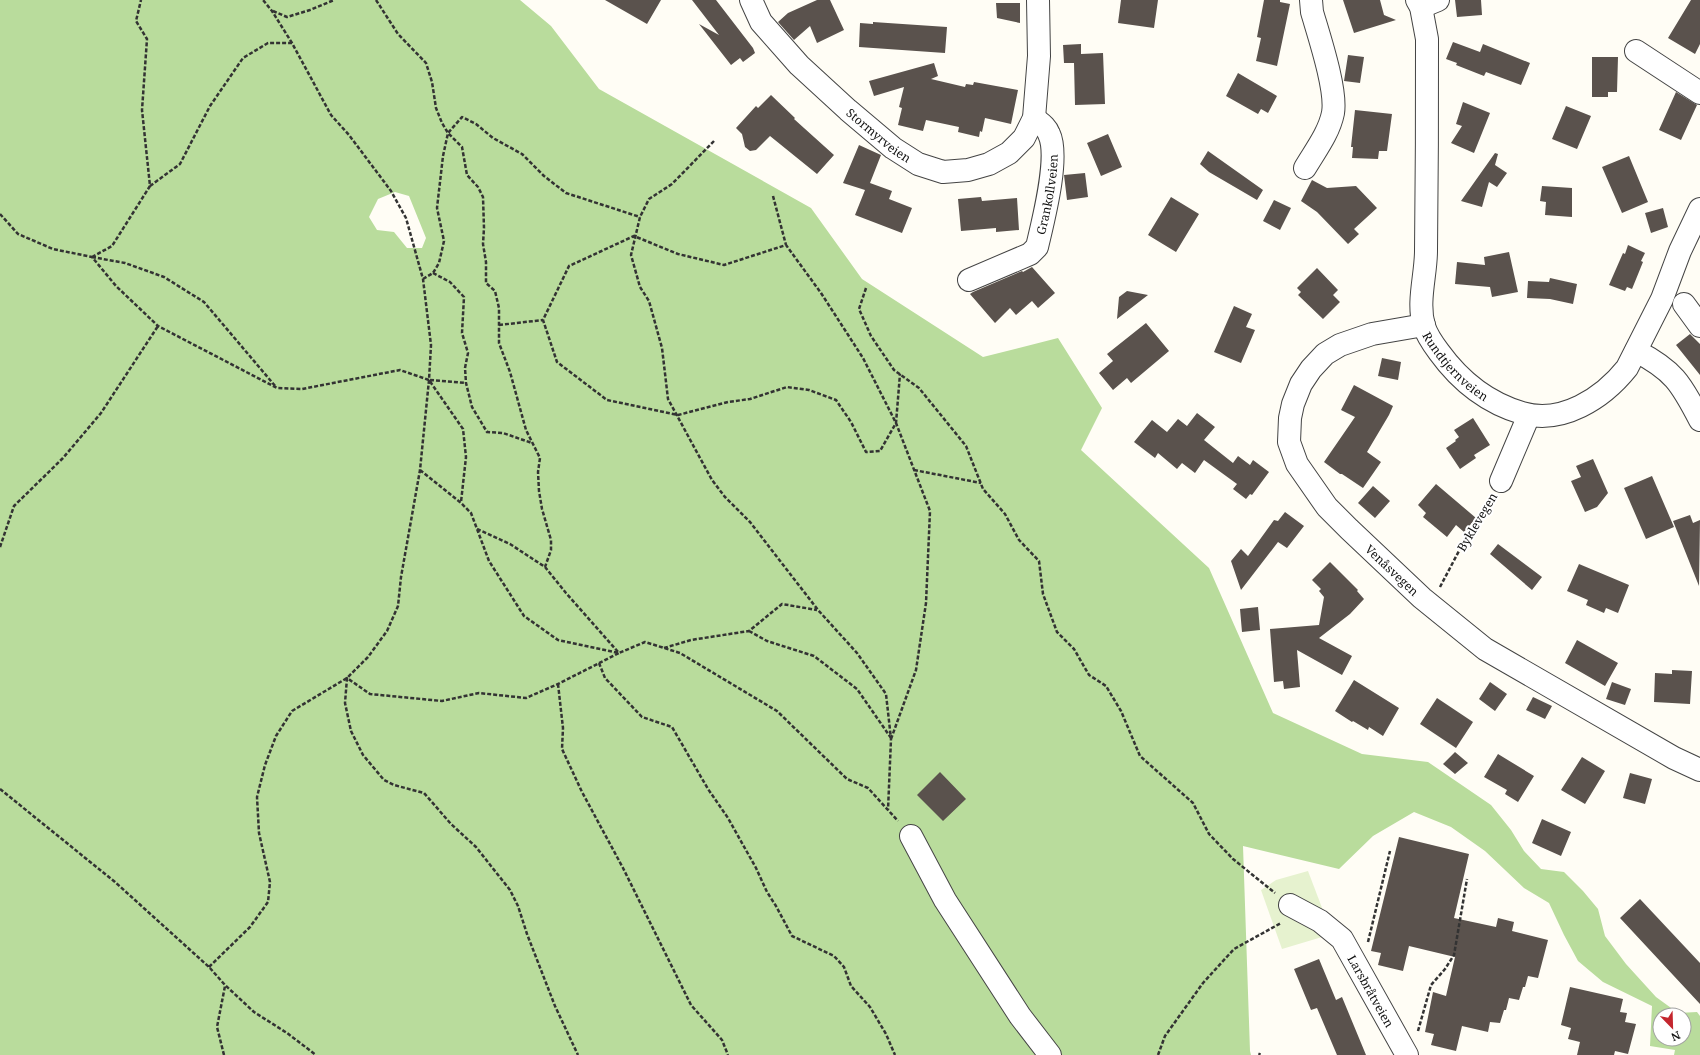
<svg xmlns="http://www.w3.org/2000/svg" width="1700" height="1055" font-family="'Noto Serif',serif">
  <style>
    .forest { fill: #b9dc9c; fill-rule: evenodd }
    .pitch { fill: #e6f2cf }
    .building { fill: #5a524d }
    .lines { fill: none; stroke-linecap: round; stroke-linejoin: round }
    .minor-casing { stroke: #444; stroke-width: 24 }
    .path { stroke: #333; stroke-width: 2.5; stroke-dasharray: 4 2; stroke-linecap: butt }
    .minor { stroke: #fff; stroke-width: 22 }
    .labels { text-anchor: middle; dominant-baseline: central; stroke-width: 4; stroke-linejoin: round; paint-order: stroke }
    .street-label { font-size: 12px; fill: #111; stroke: #fff }
  </style>
  <rect width="100%" height="100%" fill="#fffdf5"/>
  <path class="forest" d="M 0,0 L 520,0 L 551,26 L 599,89 L 811,208 L 862,279 L 983,357 L 1058,338 L 1102,408 L 1081,450 L 1209,568 L 1273,713 L 1362,754 L 1428,762 L 1491,805 L 1511,830 L 1524,851 L 1541,869 L 1564,872 L 1583,891 L 1598,909 L 1605,936 L 1626,964 L 1656,997 L 1678,1013 L 1697,1012 L 1700,1016 L 1700,1055 L 1674,1055 L 1675,1050 L 1650,1046 L 1652,1006 L 1603,982 L 1578,961 L 1564,935 L 1549,903 L 1524,888 L 1485,851 L 1451,827 L 1414,812 L 1373,836 L 1339,869 L 1243,846 L 1250,1051 L 1251,1055 L 0,1055 ZM 395,192 L 409,196 L 426,238 L 422,248 L 407,248 L 394,232 L 377,230 L 369,217 L 378,199 ZM 1660,1015 L 1684,1015 L 1684,1039 L 1660,1039 Z"/>
  <path class="pitch" d="M 1308,871 L 1332,934 L 1282,949 L 1261,890 L 1276,880 Z"/>
  <path class="building" d="M 605,0 L 661,0 L 647,24 Z
    M 692,0 L 716,0 L 753,48 L 755,53 L 743,62 L 740,58 L 731,65 L 699,24 L 719,35 Z
    M 817,0 L 830,0 L 844,30 L 817,43 L 810,26 L 794,40 L 778,22 L 788,13 Z
    M 1121,0 L 1158,0 L 1154,28 L 1118,23 Z
    M 1264,0 L 1280,0 L 1280,2 L 1290,4 L 1277,66 L 1256,61 L 1261,38 L 1257,37 Z
    M 1343,0 L 1380,0 L 1384,15 L 1396,20 L 1354,33 Z
    M 1455,0 L 1481,0 L 1482,15 L 1457,17 Z
    M 1691,0 L 1700,0 L 1700,44 L 1695,54 L 1668,38 Z
    M 996,3 L 1020,3 L 1020,23 L 997,18 Z
    M 873,22 L 947,27 L 945,53 L 859,47 L 860,23 L 873,24 Z
    M 1453,42 L 1480,52 L 1483,44 L 1530,63 L 1521,85 L 1486,72 L 1484,76 L 1456,65 L 1457,63 L 1446,59 Z
    M 1081,44 L 1081,54 L 1103,53 L 1105,104 L 1075,105 L 1074,63 L 1064,63 L 1063,45 Z
    M 1348,55 L 1364,57 L 1360,83 L 1344,81 Z
    M 1592,57 L 1618,57 L 1617,92 L 1608,92 L 1608,97 L 1592,97 Z
    M 934,63 L 938,76 L 931,79 L 965,87 L 966,84 L 973,85 L 974,82 L 1018,90 L 1011,124 L 985,118 L 982,132 L 980,131 L 979,137 L 958,132 L 959,127 L 926,120 L 923,131 L 898,125 L 902,108 L 899,107 L 904,87 L 874,96 L 869,81 Z
    M 1238,73 L 1277,96 L 1268,113 L 1261,109 L 1258,114 L 1226,96 Z
    M 1676,92 L 1697,105 L 1681,140 L 1659,130 Z
    M 771,95 L 795,118 L 794,119 L 834,155 L 817,174 L 770,136 L 756,150 L 750,151 L 745,147 L 742,134 L 736,128 L 756,106 L 758,108 Z
    M 1463,102 L 1490,113 L 1474,153 L 1451,143 L 1462,126 L 1456,124 Z
    M 1566,106 L 1591,116 L 1577,149 L 1552,139 Z
    M 1355,110 L 1392,114 L 1387,151 L 1379,151 L 1378,159 L 1352,158 L 1353,147 L 1351,147 Z
    M 1108,134 L 1122,167 L 1101,176 L 1087,143 Z
    M 859,145 L 881,155 L 870,183 L 892,191 L 889,199 L 912,208 L 902,233 L 855,215 L 865,190 L 843,183 Z
    M 1208,151 L 1263,190 L 1257,200 L 1209,172 L 1200,164 Z
    M 1495,153 L 1498,154 L 1495,165 L 1507,173 L 1497,187 L 1489,182 L 1482,207 L 1461,201 Z
    M 1629,156 L 1648,202 L 1622,213 L 1602,167 Z
    M 1085,173 L 1088,197 L 1067,200 L 1064,175 Z
    M 1312,180 L 1327,188 L 1356,186 L 1377,208 L 1354,229 L 1359,234 L 1348,244 L 1317,212 L 1301,201 Z
    M 1542,186 L 1572,188 L 1572,217 L 1545,215 L 1546,202 L 1540,201 Z
    M 981,197 L 982,201 L 1017,198 L 1019,230 L 996,232 L 996,228 L 961,231 L 958,199 Z
    M 1171,197 L 1199,214 L 1176,252 L 1148,235 Z
    M 1274,200 L 1291,208 L 1280,230 L 1263,221 Z
    M 1663,208 L 1668,227 L 1651,233 L 1645,213 Z
    M 1628,245 L 1645,253 L 1641,261 L 1643,262 L 1632,289 L 1627,287 L 1625,291 L 1609,285 L 1623,253 L 1625,254 Z
    M 1509,252 L 1518,292 L 1492,297 L 1490,287 L 1455,284 L 1457,262 L 1485,265 L 1484,257 Z
    M 1032,267 L 1055,293 L 1038,308 L 1032,301 L 1016,315 L 1010,308 L 995,323 L 970,294 L 973,292 L 1022,271 L 1023,272 Z
    M 1317,268 L 1338,290 L 1333,295 L 1340,302 L 1323,319 L 1298,295 L 1301,292 L 1297,288 Z
    M 1550,278 L 1577,284 L 1573,304 L 1550,299 L 1527,298 L 1528,281 L 1549,282 Z
    M 1127,291 L 1148,295 L 1117,319 L 1119,297 Z
    M 1234,306 L 1252,314 L 1246,327 L 1255,330 L 1241,363 L 1214,352 Z
    M 1146,323 L 1169,351 L 1131,383 L 1127,378 L 1113,390 L 1099,373 L 1113,361 L 1107,354 Z
    M 1690,334 L 1700,344 L 1700,375 L 1676,345 Z
    M 1382,358 L 1401,362 L 1398,380 L 1378,376 Z
    M 1354,385 L 1393,406 L 1389,415 L 1367,452 L 1381,462 L 1363,488 L 1342,474 L 1340,474 L 1324,462 L 1355,417 L 1341,410 Z
    M 1197,413 L 1215,427 L 1204,440 L 1233,463 L 1238,456 L 1250,465 L 1253,460 L 1269,472 L 1252,495 L 1250,494 L 1246,499 L 1233,489 L 1237,484 L 1204,460 L 1195,473 L 1182,463 L 1177,469 L 1158,453 L 1155,458 L 1134,442 L 1152,420 L 1167,432 L 1178,419 L 1187,426 Z
    M 1473,418 L 1490,445 L 1474,455 L 1476,458 L 1460,469 L 1446,448 L 1456,441 L 1455,440 L 1459,437 L 1454,430 Z
    M 1593,459 L 1608,493 L 1597,507 L 1585,512 L 1571,481 L 1581,477 L 1576,466 Z
    M 1652,476 L 1674,527 L 1646,539 L 1624,488 Z
    M 1436,484 L 1476,518 L 1464,532 L 1456,525 L 1447,537 L 1423,517 L 1426,513 L 1418,505 Z
    M 1373,486 L 1390,501 L 1375,518 L 1358,503 Z
    M 1285,512 L 1304,526 L 1287,548 L 1278,542 L 1241,590 L 1231,561 L 1241,549 L 1248,556 L 1274,520 L 1278,521 Z
    M 1690,515 L 1693,523 L 1700,520 L 1699,586 L 1673,521 Z
    M 1498,544 L 1542,577 L 1532,590 L 1490,554 Z
    M 1330,562 L 1358,590 L 1357,591 L 1364,599 L 1350,614 L 1319,638 L 1352,656 L 1342,675 L 1297,650 L 1300,687 L 1284,689 L 1283,681 L 1274,682 L 1270,629 L 1319,625 L 1324,597 L 1319,591 L 1321,589 L 1312,580 Z
    M 1579,564 L 1629,585 L 1618,613 L 1606,608 L 1604,613 L 1586,605 L 1588,600 L 1567,591 Z
    M 1258,607 L 1260,630 L 1242,632 L 1240,609 Z
    M 1577,640 L 1618,663 L 1605,686 L 1565,663 Z
    M 1672,670 L 1692,671 L 1690,704 L 1654,702 L 1655,673 L 1672,674 Z
    M 1354,680 L 1399,708 L 1383,736 L 1369,727 L 1368,730 L 1353,721 L 1352,722 L 1335,711 Z
    M 1490,682 L 1507,694 L 1495,711 L 1479,699 Z
    M 1612,682 L 1631,689 L 1625,705 L 1606,699 Z
    M 1533,697 L 1552,706 L 1545,719 L 1526,710 Z
    M 1437,698 L 1473,722 L 1456,748 L 1420,724 Z
    M 1455,752 L 1468,763 L 1455,774 L 1443,764 Z
    M 1498,754 L 1534,776 L 1518,802 L 1505,794 L 1507,790 L 1484,777 Z
    M 1582,757 L 1605,771 L 1585,804 L 1561,790 Z
    M 940,772 L 966,799 L 943,821 L 917,795 Z
    M 1630,773 L 1652,779 L 1645,804 L 1623,798 Z
    M 1542,819 L 1571,832 L 1561,856 L 1532,843 Z
    M 1399,837 L 1469,854 L 1454,918 L 1496,927 L 1498,918 L 1514,922 L 1512,931 L 1548,940 L 1538,978 L 1528,976 L 1525,987 L 1523,987 L 1519,1000 L 1509,998 L 1506,1010 L 1504,1010 L 1500,1023 L 1490,1022 L 1488,1032 L 1462,1026 L 1456,1051 L 1431,1045 L 1434,1034 L 1425,1032 L 1433,992 L 1446,996 L 1455,957 L 1409,946 L 1403,971 L 1378,965 L 1381,953 L 1371,951 Z
    M 1640,899 L 1700,963 L 1700,1004 L 1620,918 Z
    M 1319,959 L 1336,1000 L 1342,997 L 1366,1055 L 1337,1055 L 1317,1008 L 1311,1010 L 1294,969 Z
    M 1570,987 L 1623,999 L 1620,1012 L 1627,1013 L 1625,1022 L 1636,1024 L 1628,1054 L 1615,1051 L 1614,1055 L 1577,1055 L 1580,1042 L 1568,1039 L 1571,1028 L 1561,1025 Z"/>
  <g class="lines">
    <g class="minor-casing">
      <g id="minor">
        <path id="s1" d="M 751,0 L 761,22 L 799,65 L 848,110 L 893,148 L 918,164 L 943,172 L 968,170 L 989,164 L 1009,153 L 1024,138 L 1034,118 L 1039,56 L 1038,0"/>
        <path id="s2" d="M 1417,0 L 1421,7 L 1427,39 C 1427,110 1427,180 1426,251 C 1426,275 1417,302 1424,326 C 1427,336 1433,344 1439,352 C 1460,381 1488,403 1522,413 C 1562,425 1603,398 1627,368 L 1662,299 L 1680,251 L 1700,209"/>
        <path d="M 1421,7 L 1438,0"/>
        <path d="M 1636,51 L 1700,93"/>
        <path d="M 1305,168 C 1315,151 1329,133 1333,113 C 1337,90 1319,36 1312,12 L 1311,0"/>
        <path id="s3" d="M 969,280 L 1030,254 L 1037,247 C 1043,221 1060,157 1049,134 C 1046,126 1040,123 1034,118"/>
        <path d="M 1684,304 L 1700,326"/>
        <path id="s4" d="M 1424,325 L 1372,334 L 1340,345 L 1325,354 L 1311,369 L 1301,384 L 1293,404 L 1290,418 L 1289,442 L 1297,464 L 1327,507 L 1349,529 L 1422,598 L 1485,649 L 1674,758 L 1700,770"/>
        <path d="M 1636,351 C 1673,370 1681,383 1700,420"/>
        <path d="M 1501,481 L 1529,415"/>
        <path d="M 911,836 L 945,900 L 1020,1016 L 1050,1055"/>
        <path id="s5" d="M 1290,905 L 1320,921 L 1342,939 L 1407,1055"/>
      </g>
    </g>
    <path class="path" d="M 376,0 L 398,34 L 426,63 L 432,82 L 436,108 L 442,123 L 448,133 L 462,147 L 467,175 L 478,187 L 483,197 L 484,228 L 483,244 L 486,262 L 486,283 L 495,291 L 499,308 L 499,343 L 510,372 L 526,430 L 540,458 L 538,472 L 539,491 L 542,509 L 551,540 L 551,550 L 545,567
      M 273,11 L 287,17 L 310,10 L 334,0
      M 714,141 L 672,184 L 649,199 L 640,217 L 631,255 L 640,287 L 649,301 L 662,348 L 668,399 L 712,480 L 725,497 L 750,522 L 818,610 L 857,653 L 886,694 L 891,739 L 888,810
      M 150,186 L 180,164 L 210,106 L 243,58 L 268,43 L 292,43
      M 773,196 L 786,245
      M 0,214 L 18,234 L 53,249 L 92,257 L 116,286 L 158,326 L 277,388 L 302,389 L 400,370 L 429,380 L 463,429 L 466,457 L 461,502
      M 92,257 L 112,246 L 150,186 L 142,110 L 147,39 L 136,21 L 141,0
      M 92,257 L 125,263 L 164,277 L 204,302 L 276,387
      M 433,273 L 450,282 L 464,297 L 462,333 L 468,353 L 465,368 L 466,383 L 472,407 L 487,432 L 503,433 L 532,443
      M 423,279 L 433,273 L 439,263 L 444,241 L 437,208 L 443,156 L 448,133 L 462,117 L 476,124 L 493,138 L 522,154 L 544,176 L 566,193 L 640,217
      M 866,288 L 859,309 L 871,336 L 894,370 L 919,388 L 966,446 L 983,489 L 1005,514 L 1019,540 L 1039,561 L 1043,594 L 1057,632 L 1074,649 L 1089,675 L 1106,686 L 1121,711 L 1140,756 L 1193,803 L 1209,834 L 1233,859 L 1275,893
      M 499,325 L 543,320
      M 430,380 L 466,383
      M 420,470 L 461,503 L 471,513 L 489,561 L 524,616 L 558,640 L 619,653 L 645,642 L 680,653 L 777,711 L 847,779 L 868,788 L 898,821
      M 914,470 L 981,483
      M 477,529 L 510,544 L 545,567 L 566,593 L 619,653 L 558,684 L 526,698 L 479,693 L 442,701 L 370,694 L 347,678 L 345,703 L 351,731 L 363,755 L 384,780 L 394,785 L 424,793 L 451,824 L 476,847 L 510,890 L 518,906 L 527,934 L 555,1006 L 578,1055
      M 0,547 L 14,506 L 63,458 L 101,413 L 158,326
      M 1440,587 L 1460,549 L 1475,530 L 1491,499
      M 749,631 L 767,641 L 814,656 L 857,689 L 891,738
      M 664,648 L 691,640 L 749,631 L 782,604 L 817,610
      M 599,663 L 605,678 L 642,717 L 672,727 L 708,789 L 728,818 L 756,868 L 767,892 L 776,906 L 792,936 L 834,956 L 844,967 L 851,986 L 870,1007 L 886,1034 L 895,1055
      M 558,684 L 563,728 L 562,749 L 582,792 L 623,868 L 691,1005 L 722,1040 L 728,1055
      M 891,739 L 916,670 L 926,603 L 930,511 L 896,423 L 863,358 L 821,293 L 786,245 L 724,265 L 678,254 L 634,236 L 569,266 L 543,320 L 557,362 L 607,400 L 678,415 L 728,402 L 750,399 L 787,387 L 809,390 L 836,400 L 851,422 L 866,452 L 880,451 L 896,423 L 900,374
      M 0,789 L 115,882 L 209,967 L 225,985 L 254,1012 L 287,1033 L 316,1055
      M 1368,942 L 1390,851
      M 209,967 L 250,927 L 268,902 L 270,882 L 259,833 L 257,797 L 265,765 L 276,736 L 292,711 L 347,678 L 368,657 L 387,631 L 398,606 L 401,577 L 420,470 L 429,380 L 431,345 L 423,279 L 406,218 L 391,191 L 349,135 L 331,115 L 292,43 L 272,11 L 263,0
      M 1418,1031 L 1431,985 L 1445,969 L 1454,955 L 1467,879
      M 224,1055 L 217,1027 L 225,986
      M 1158,1055 L 1165,1036 L 1203,983 L 1234,949 L 1281,923
      M 1259,1055 L 1260,1053"/>
    <use href="#minor" class="minor"/>
  </g>
  <g class="labels">
    <g class="street-label">
      <text stroke="none"><textPath href="#s1" startOffset="188">Stormyrveien</textPath></text>
      <text stroke="none"><textPath href="#s3" startOffset="130">Grankollveien</textPath></text>
      <text stroke="none"><textPath href="#s2" startOffset="380">Rundtjernveien</textPath></text>
      <text transform="translate(1477 522) rotate(-59)">Byklevegen</text>
      <text stroke="none"><textPath href="#s4" startOffset="369">Venåsvegen</textPath></text>
      <text stroke="none"><textPath href="#s5" startOffset="122">Larsbråtveien</textPath></text>
    </g>
  </g>
  <g transform="translate(1672 1027) rotate(157)"><circle r="19" fill="#ffffff" stroke="#a0a0a0"/>
  <path d="M0-3L7 15L0 10L-7 15Z" fill="#c4262e"/>
  <text y="-6" font-size="11" font-weight="bold" text-anchor="middle" fill="#111111">N</text>
  </g>
</svg>
